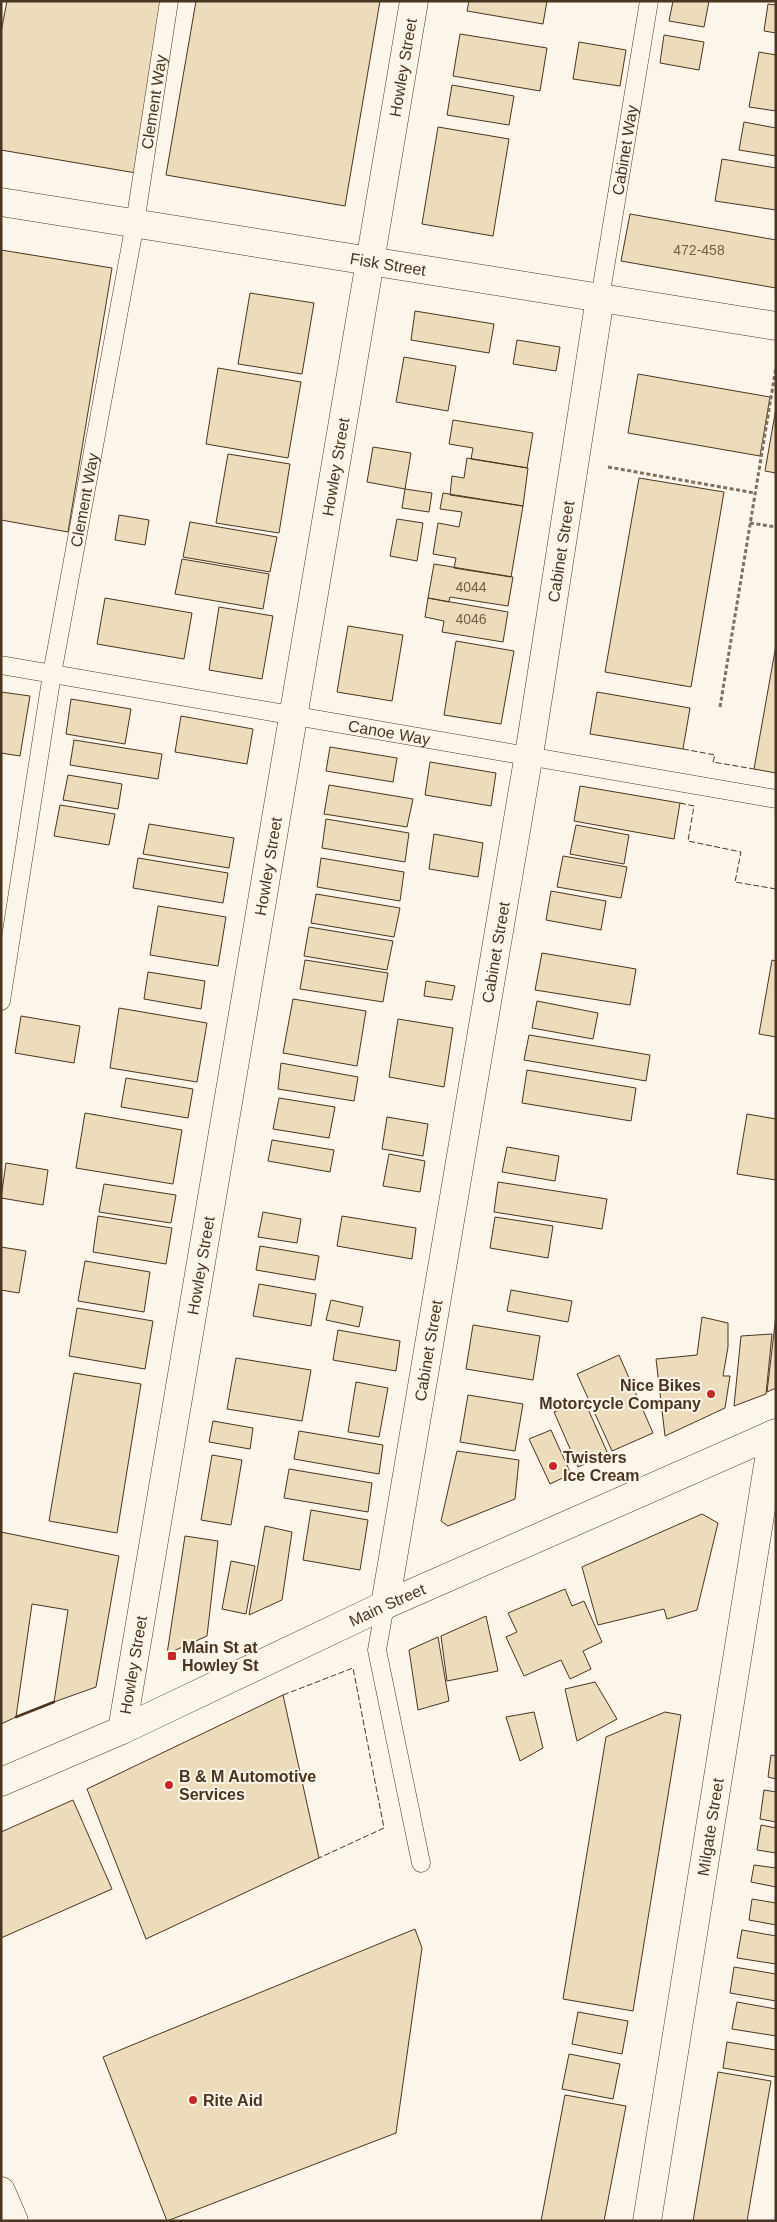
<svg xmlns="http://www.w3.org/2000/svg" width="777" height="2222" font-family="Arial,sans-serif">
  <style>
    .building { fill: #ecdcbc; stroke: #4a3520 }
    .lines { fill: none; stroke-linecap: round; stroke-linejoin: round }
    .service-casing { stroke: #4a3520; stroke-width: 19 }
    .minor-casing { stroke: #4a3520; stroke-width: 29 }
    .tertiary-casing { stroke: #4a3520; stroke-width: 29 }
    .secondary-casing { stroke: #4a3520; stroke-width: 29 }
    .path { stroke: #7f6f5c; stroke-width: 3; stroke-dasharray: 4 2.5; stroke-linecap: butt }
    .service { stroke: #fbf6e9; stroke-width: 18 }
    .minor { stroke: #fbf6e9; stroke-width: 28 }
    .tertiary { stroke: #fbf6e9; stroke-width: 28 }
    .secondary { stroke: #fbf6e9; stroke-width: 28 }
    .fence { stroke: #4a3520; stroke-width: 1; stroke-dasharray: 6 2.5; stroke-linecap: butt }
    .wall { stroke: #4a3520; stroke-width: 2.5 }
    .poi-dot { fill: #c62828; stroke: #fbf6e9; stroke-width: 2 }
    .labels { text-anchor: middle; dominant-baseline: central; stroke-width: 4; stroke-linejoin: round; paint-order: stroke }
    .number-label { font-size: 14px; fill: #725f47 }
    .street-label { font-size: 16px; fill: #4a3520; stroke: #fbf6e9 }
    .poi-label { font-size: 16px; font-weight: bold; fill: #4a3520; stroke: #fbf6e9; text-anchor: start }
  </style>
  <rect width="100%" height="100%" fill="#fbf6e9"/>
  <path class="building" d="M 7,1 L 166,1 L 136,173 L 1,150 L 1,32 Z
    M 196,1 L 380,1 L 345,206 L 166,175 Z
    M 469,1 L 547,1 L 543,24 L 467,11 Z
    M 673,1 L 709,1 L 704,27 L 669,21 Z
    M 768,4 L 776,5 L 776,33 L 764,31 Z
    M 460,34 L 547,48 L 540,91 L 453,76 Z
    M 664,35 L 704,42 L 699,70 L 660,63 Z
    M 579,42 L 626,50 L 620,86 L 573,79 Z
    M 759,52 L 776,55 L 776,111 L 749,107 Z
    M 452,85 L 514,96 L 509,125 L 447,115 Z
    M 744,122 L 776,128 L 776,156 L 739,150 Z
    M 438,127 L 509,139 L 493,236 L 422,224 Z
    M 722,159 L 776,168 L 776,210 L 715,201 Z
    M 630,214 L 776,240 L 776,288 L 621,261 Z
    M 1,250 L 112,268 L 68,532 L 1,520 Z
    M 250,293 L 314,303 L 302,374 L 238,364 Z
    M 415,311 L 494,324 L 489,353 L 411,340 Z
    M 517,340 L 560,347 L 556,371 L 513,364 Z
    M 404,357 L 456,366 L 448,411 L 396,402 Z
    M 218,368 L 301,382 L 288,458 L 206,444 Z
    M 638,374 L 770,397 L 760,456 L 628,433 Z
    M 776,408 L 776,473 L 765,471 Z
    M 453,420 L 533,433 L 527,468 L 471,459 L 473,448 L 449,444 Z
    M 373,447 L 411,453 L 405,489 L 367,482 Z
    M 228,454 L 290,464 L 279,533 L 216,523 Z
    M 467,458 L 528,468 L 523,506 L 450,495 L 452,476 L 464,478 Z
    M 639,478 L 724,492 L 691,687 L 605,672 Z
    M 405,489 L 432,493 L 429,512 L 402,508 Z
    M 443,493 L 523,506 L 511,577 L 454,568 L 456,558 L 433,554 L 438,523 L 459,527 L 462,512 L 440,509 Z
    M 119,515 L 149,520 L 145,545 L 115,540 Z
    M 397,519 L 423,523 L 417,561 L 390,556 Z
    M 190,522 L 277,537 L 270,572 L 183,557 Z
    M 182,559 L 269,574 L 263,609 L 175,594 Z
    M 434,564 L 513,577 L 508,606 L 450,597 L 449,602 L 428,598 Z
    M 105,598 L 192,613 L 184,659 L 97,644 Z
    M 428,598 L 508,612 L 503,642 L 442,632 L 444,621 L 425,617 Z
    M 219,607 L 273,616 L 262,679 L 209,670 Z
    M 348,626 L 403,635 L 392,701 L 337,692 Z
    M 456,641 L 514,651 L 501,724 L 444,715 Z
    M 776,645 L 776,773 L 754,769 Z
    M 1,692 L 30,696 L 20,756 L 1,753 Z
    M 597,692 L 690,708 L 683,749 L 590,734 Z
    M 71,699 L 131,709 L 125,744 L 66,734 Z
    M 181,716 L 253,729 L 247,764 L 175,752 Z
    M 74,740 L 162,754 L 158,779 L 70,765 Z
    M 330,747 L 397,758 L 393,782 L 326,771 Z
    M 430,762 L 496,773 L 491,806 L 425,795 Z
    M 68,775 L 122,784 L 118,809 L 63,800 Z
    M 329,785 L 413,799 L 407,827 L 324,814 Z
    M 580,786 L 680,803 L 674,839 L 574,821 Z
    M 60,805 L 115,814 L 109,845 L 54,836 Z
    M 326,819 L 409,833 L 405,862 L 322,848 Z
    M 149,824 L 234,838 L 229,868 L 143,854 Z
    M 576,825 L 629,835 L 624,864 L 570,854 Z
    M 434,834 L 483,843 L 478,877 L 429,869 Z
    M 563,856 L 627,867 L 621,898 L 557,887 Z
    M 138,858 L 228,873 L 223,903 L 133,888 Z
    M 321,858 L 404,872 L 400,901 L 317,887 Z
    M 551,891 L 606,901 L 601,930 L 546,920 Z
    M 316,894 L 400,908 L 394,937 L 311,923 Z
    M 158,906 L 226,917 L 218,966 L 150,955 Z
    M 309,927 L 393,941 L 387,970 L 304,956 Z
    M 542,953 L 636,969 L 630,1005 L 535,990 Z
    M 305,960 L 388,973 L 383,1002 L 300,989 Z
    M 772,960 L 776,961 L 776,1037 L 759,1034 Z
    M 148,972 L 205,981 L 201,1009 L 144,999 Z
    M 426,981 L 455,986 L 452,1000 L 424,996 Z
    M 293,999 L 366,1011 L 357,1066 L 283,1053 Z
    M 537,1001 L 598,1013 L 593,1039 L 532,1028 Z
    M 119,1008 L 207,1023 L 197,1082 L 110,1068 Z
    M 21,1016 L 80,1026 L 74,1063 L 15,1053 Z
    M 398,1019 L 453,1028 L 444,1087 L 389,1077 Z
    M 529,1035 L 650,1055 L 646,1081 L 524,1060 Z
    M 281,1063 L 358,1077 L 354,1101 L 278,1089 Z
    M 527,1070 L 636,1088 L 631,1121 L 522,1103 Z
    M 126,1078 L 193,1089 L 188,1118 L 121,1107 Z
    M 279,1098 L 335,1107 L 329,1138 L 273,1129 Z
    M 85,1113 L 182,1130 L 173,1184 L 76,1168 Z
    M 747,1114 L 776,1119 L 776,1180 L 737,1174 Z
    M 387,1117 L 428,1124 L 423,1156 L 382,1149 Z
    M 272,1140 L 334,1150 L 330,1172 L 268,1161 Z
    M 507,1147 L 559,1156 L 555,1181 L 502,1172 Z
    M 389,1154 L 425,1161 L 420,1192 L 383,1186 Z
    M 6,1163 L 48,1170 L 43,1205 L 1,1198 Z
    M 498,1182 L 607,1199 L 602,1229 L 494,1212 Z
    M 104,1184 L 176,1195 L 171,1223 L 99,1212 Z
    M 263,1212 L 301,1219 L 297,1243 L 258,1237 Z
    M 98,1216 L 172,1228 L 166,1264 L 93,1252 Z
    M 342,1216 L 416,1228 L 412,1259 L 337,1246 Z
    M 495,1217 L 553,1226 L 548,1258 L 490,1248 Z
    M 260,1246 L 319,1256 L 315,1280 L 256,1270 Z
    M 1,1247 L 26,1251 L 19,1293 L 1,1290 Z
    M 85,1261 L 150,1272 L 144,1312 L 78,1301 Z
    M 259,1284 L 316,1294 L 311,1326 L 253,1316 Z
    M 511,1290 L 572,1301 L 568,1322 L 507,1311 Z
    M 331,1300 L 363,1307 L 359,1327 L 326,1320 Z
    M 77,1308 L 153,1321 L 145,1369 L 69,1356 Z
    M 776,1315 L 776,1388 L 767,1392 Z
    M 702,1317 L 728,1323 L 728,1347 L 723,1376 L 730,1376 L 725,1408 L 665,1436 L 656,1359 L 697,1355 Z
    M 473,1325 L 540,1336 L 533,1380 L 466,1369 Z
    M 338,1330 L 400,1341 L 396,1371 L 333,1360 Z
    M 772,1334 L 766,1394 L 734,1406 L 741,1336 Z
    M 619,1355 L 653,1433 L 612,1451 L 577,1374 Z
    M 236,1358 L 311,1370 L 302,1421 L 227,1409 Z
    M 74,1373 L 141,1384 L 117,1533 L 49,1521 Z
    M 356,1382 L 388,1388 L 379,1437 L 348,1432 Z
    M 468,1395 L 523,1404 L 515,1451 L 460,1442 Z
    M 584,1400 L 608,1454 L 578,1467 L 554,1412 Z
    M 213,1421 L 253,1428 L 250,1449 L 209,1442 Z
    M 551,1430 L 571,1474 L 550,1484 L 529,1439 Z
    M 299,1431 L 383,1445 L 379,1474 L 294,1459 Z
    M 457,1451 L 519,1460 L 515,1499 L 448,1526 L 441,1521 Z
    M 212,1455 L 242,1460 L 231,1525 L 201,1520 Z
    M 289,1469 L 372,1483 L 368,1512 L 284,1498 Z
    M 311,1510 L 368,1520 L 360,1570 L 303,1560 Z
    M 702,1514 L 718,1523 L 697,1610 L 667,1619 L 664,1609 L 598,1625 L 582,1567 Z
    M 265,1526 L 292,1532 L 282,1600 L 249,1615 Z
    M 1,1532 L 119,1556 L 96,1687 L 54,1702 L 68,1610 L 32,1604 L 16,1717 L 1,1724 Z
    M 185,1536 L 218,1541 L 207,1636 L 167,1654 Z
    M 231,1561 L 255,1566 L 246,1614 L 222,1609 Z
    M 565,1589 L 572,1606 L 584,1601 L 602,1642 L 583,1651 L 591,1669 L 570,1679 L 561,1660 L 524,1676 L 506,1637 L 517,1632 L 508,1613 Z
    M 486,1616 L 498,1671 L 447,1681 L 441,1636 Z
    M 438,1637 L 449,1701 L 418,1710 L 409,1650 Z
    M 595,1682 L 617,1719 L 577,1741 L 565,1689 Z
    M 283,1695 L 319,1858 L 146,1939 L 87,1789 Z
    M 534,1712 L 543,1748 L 520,1761 L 506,1717 Z
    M 665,1712 L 681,1715 L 633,2011 L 563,1999 L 606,1737 Z
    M 771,1755 L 776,1756 L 776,1779 L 768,1777 Z
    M 764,1790 L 776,1792 L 776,1822 L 760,1819 Z
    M 73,1800 L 112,1889 L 1,1938 L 1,1832 Z
    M 761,1825 L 776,1828 L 776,1853 L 757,1850 Z
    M 754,1865 L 776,1868 L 776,1887 L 751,1882 Z
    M 752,1899 L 776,1903 L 776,1925 L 749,1920 Z
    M 415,1929 L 422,1948 L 396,2133 L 167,2221 L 103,2057 Z
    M 742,1930 L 776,1936 L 776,1964 L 737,1958 Z
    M 734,1967 L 776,1974 L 776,2001 L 730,1993 Z
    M 737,2002 L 776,2009 L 776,2036 L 732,2029 Z
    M 578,2012 L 628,2021 L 622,2054 L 572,2044 Z
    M 727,2042 L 776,2050 L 776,2077 L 723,2068 Z
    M 569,2054 L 620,2064 L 613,2099 L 562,2089 Z
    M 718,2072 L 771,2081 L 747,2221 L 693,2221 Z
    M 565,2095 L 626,2106 L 604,2221 L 541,2221 Z"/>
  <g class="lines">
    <g class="service-casing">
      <g id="service">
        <path id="s1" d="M 600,298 L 649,1"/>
        <path id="s2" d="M 1,665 L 776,799"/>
        <path id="s3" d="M 1,1001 L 52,674 L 135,223 L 169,1"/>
        <path d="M 385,1605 L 377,1650 L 421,1863"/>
      </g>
    </g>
    <g class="minor-casing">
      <g id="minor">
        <path id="s4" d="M 1,202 L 776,326"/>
        <path id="s5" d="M 385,1605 L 532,736 L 600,298"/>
        <path id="s6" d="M 122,1730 L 414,1"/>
        <path id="s7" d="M 647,2221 L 773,1434"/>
      </g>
    </g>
    <g class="tertiary-casing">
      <path id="tertiary" d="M 1,2191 L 14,2221"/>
    </g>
    <g class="secondary-casing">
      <g id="secondary">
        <path id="s8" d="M 1,1782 L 122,1730 L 385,1605 L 776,1433"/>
      </g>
    </g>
    <path class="path" d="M 608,467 L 755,493
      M 750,523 L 776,527
      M 720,707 L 776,367"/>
    <use href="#service" class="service"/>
    <use href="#minor" class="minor"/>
    <use href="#tertiary" class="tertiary"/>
    <use href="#secondary" class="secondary"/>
    <path class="fence" d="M 683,749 L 715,755 L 713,762 L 754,769
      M 680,803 L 694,806 L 688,841 L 741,852 L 735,882 L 776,889
      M 283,1695 L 353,1668 L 384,1828 L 319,1858"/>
    <path class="wall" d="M 16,1717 L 54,1702"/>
  </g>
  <g class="poi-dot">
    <circle cx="711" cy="1394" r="5"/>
    <circle cx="553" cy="1466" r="5"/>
    <rect x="167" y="1651" width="10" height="10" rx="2.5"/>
    <circle cx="169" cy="1785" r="5"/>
    <circle cx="193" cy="2100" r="5"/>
  </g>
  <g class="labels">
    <g class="number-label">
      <text x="699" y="250">472-458</text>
      <text x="471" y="587">4044</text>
      <text x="471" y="619">4046</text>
    </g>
    <g class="street-label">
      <text stroke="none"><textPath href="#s6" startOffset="1686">Howley Street</textPath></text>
      <text stroke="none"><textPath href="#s3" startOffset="912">Clement Way</textPath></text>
      <text stroke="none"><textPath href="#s1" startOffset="150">Cabinet Way</textPath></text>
      <text stroke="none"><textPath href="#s4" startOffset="392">Fisk Street</textPath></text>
      <text stroke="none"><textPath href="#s6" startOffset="1281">Howley Street</textPath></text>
      <text stroke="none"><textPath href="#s3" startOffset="508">Clement Way</textPath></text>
      <text stroke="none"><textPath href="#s5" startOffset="1068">Cabinet Street</textPath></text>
      <text stroke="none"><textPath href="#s2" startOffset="394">Canoe Way</textPath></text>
      <text stroke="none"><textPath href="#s6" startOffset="876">Howley Street</textPath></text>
      <text stroke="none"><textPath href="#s5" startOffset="662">Cabinet Street</textPath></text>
      <text stroke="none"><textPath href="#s6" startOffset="471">Howley Street</textPath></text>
      <text stroke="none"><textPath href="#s5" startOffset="258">Cabinet Street</textPath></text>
      <text stroke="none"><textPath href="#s8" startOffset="425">Main Street</textPath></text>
      <text stroke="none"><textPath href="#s6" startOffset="66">Howley Street</textPath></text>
      <text stroke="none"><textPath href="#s7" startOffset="399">Milgate Street</textPath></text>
    </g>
    <g class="poi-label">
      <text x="701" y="1385" text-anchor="end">Nice Bikes<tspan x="701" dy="18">Motorcycle Company</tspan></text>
      <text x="563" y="1457">Twisters<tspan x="563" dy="18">Ice Cream</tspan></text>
      <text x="182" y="1647">Main St at<tspan x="182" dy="18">Howley St</tspan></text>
      <text x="179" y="1776">B &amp; M Automotive<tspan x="179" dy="18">Services</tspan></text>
      <text x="203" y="2100">Rite Aid</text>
    </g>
  </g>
  <rect width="777" height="2222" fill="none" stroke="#4a3520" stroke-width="5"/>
</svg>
